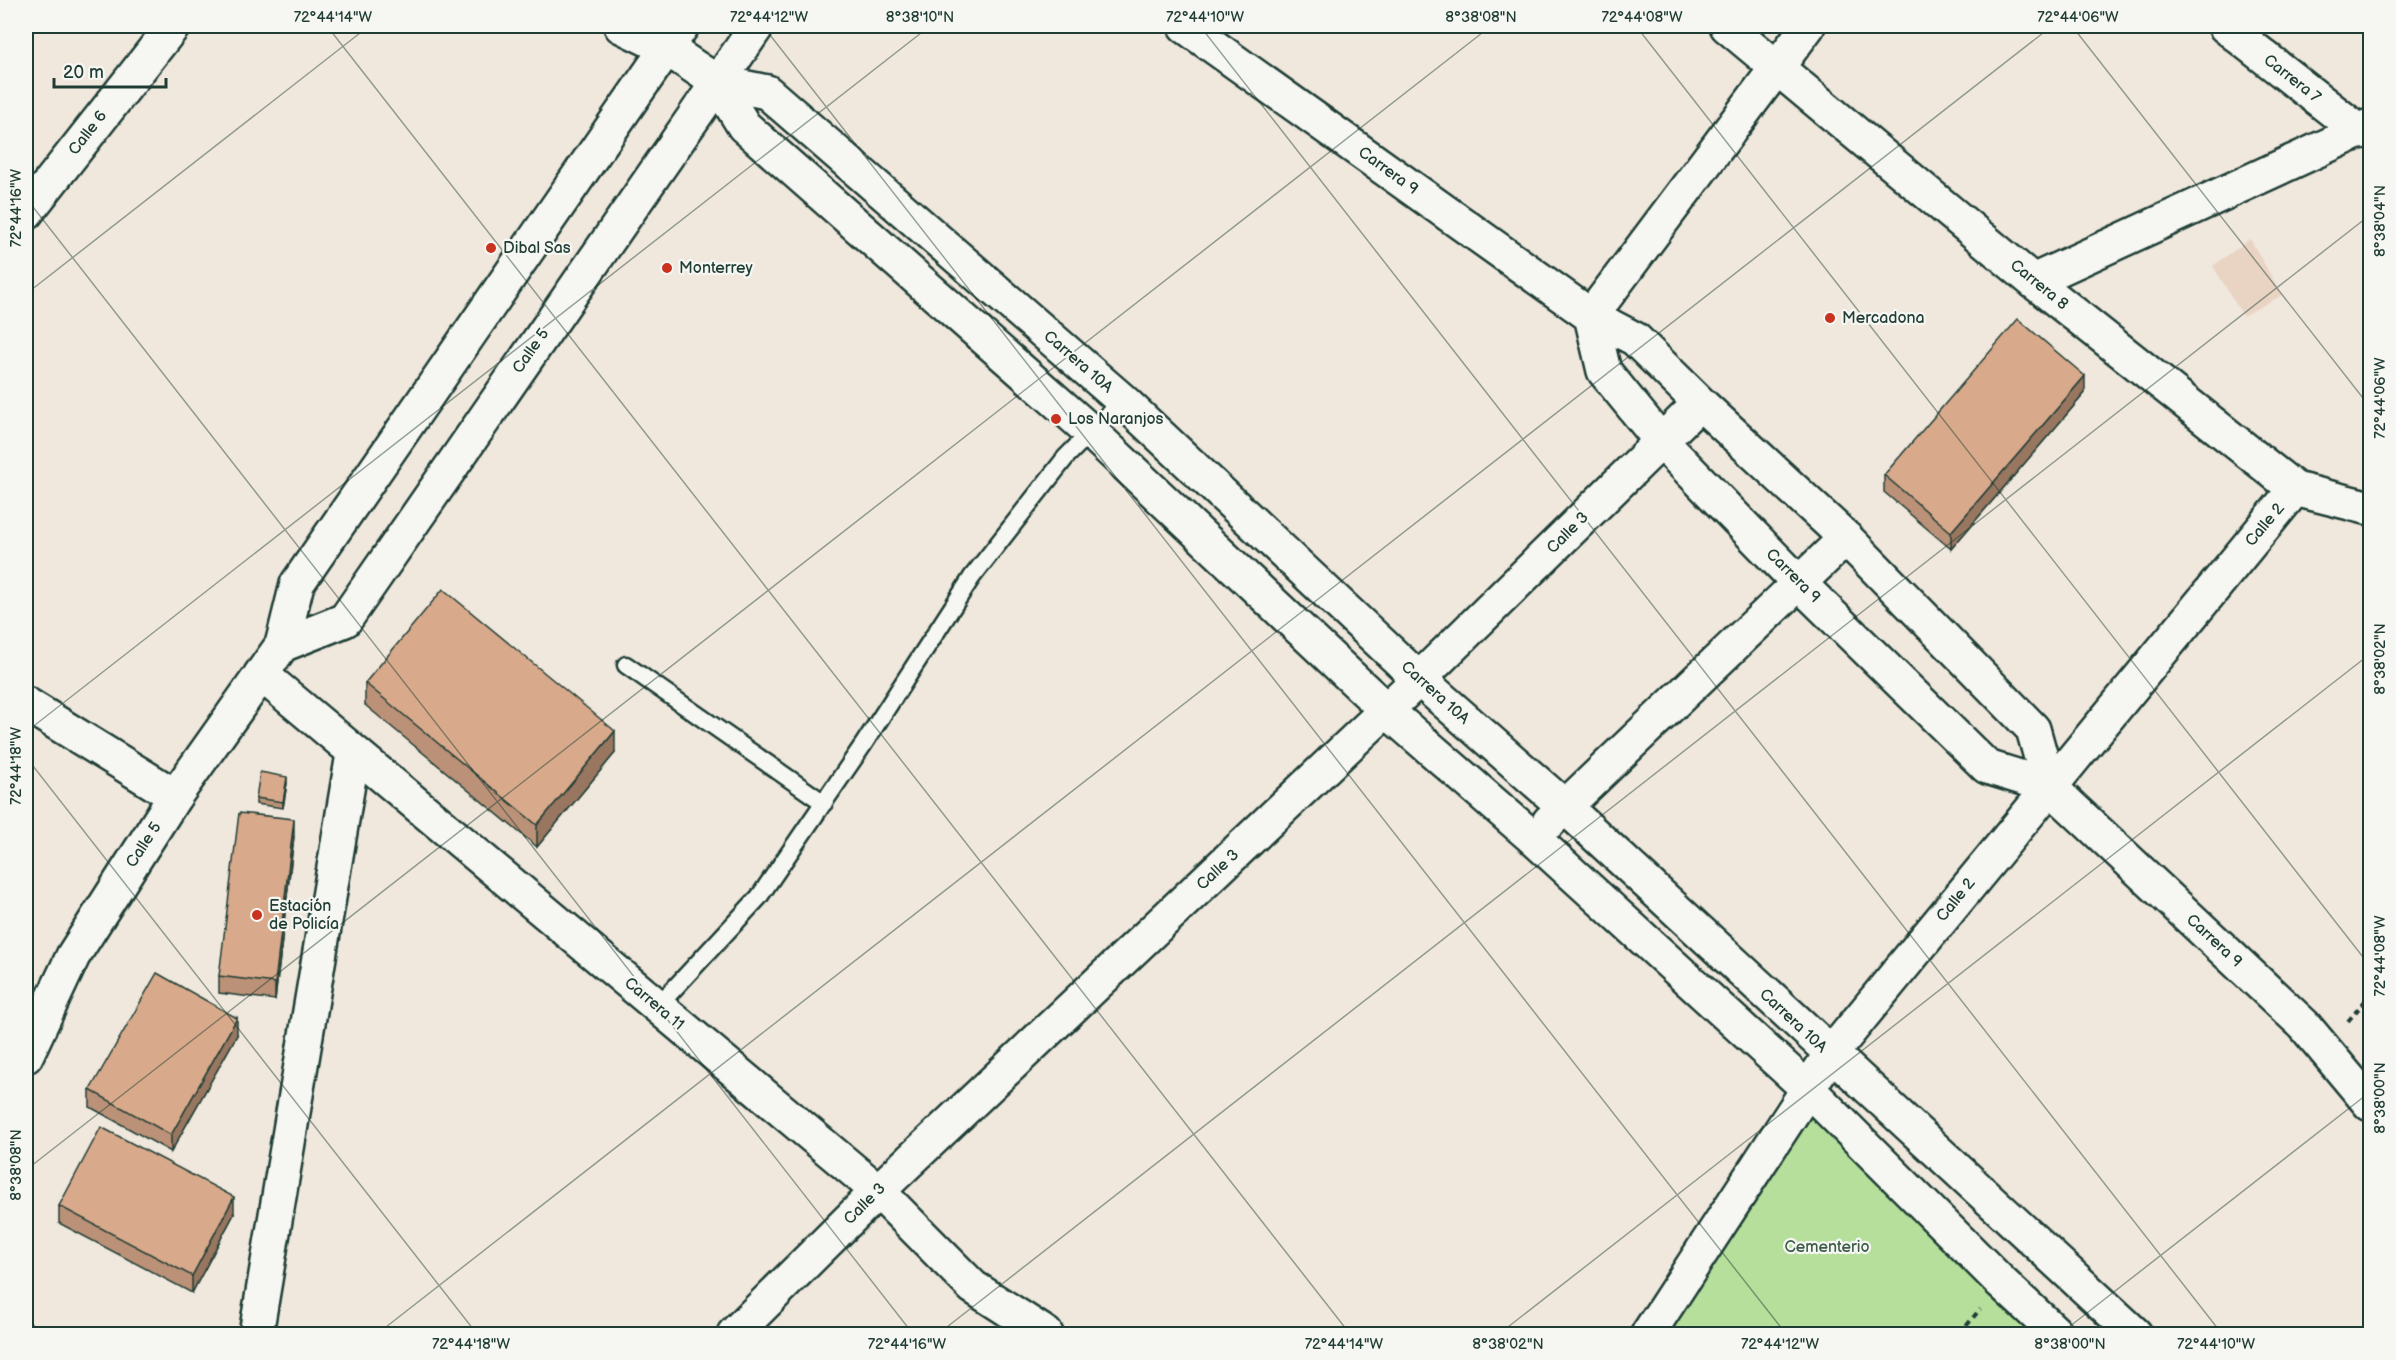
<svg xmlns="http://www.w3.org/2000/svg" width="2396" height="1360" font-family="'Balsamiq Sans',sans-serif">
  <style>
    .built { fill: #e9d4c4 }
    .green { fill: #b6df9b; stroke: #6a8e68; stroke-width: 1.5 }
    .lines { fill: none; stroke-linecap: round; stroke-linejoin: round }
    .lane-casing { stroke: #1f3d34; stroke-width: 21 }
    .street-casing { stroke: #1f3d34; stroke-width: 38 }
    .secondary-casing { stroke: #1f3d34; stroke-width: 38 }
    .path { stroke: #1f3d34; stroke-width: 4; stroke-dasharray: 6 4.5; stroke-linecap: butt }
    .lane { stroke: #f6f6f2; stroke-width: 16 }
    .street { stroke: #f6f6f2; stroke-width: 33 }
    .secondary { stroke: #f6f6f2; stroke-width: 33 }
    .wall { fill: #bb9178; stroke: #1f3d34; stroke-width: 1.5 }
    .shaded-wall { fill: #987661; stroke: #1f3d34; stroke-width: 1.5 }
    .building { fill: #d9a98b; stroke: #1f3d34; stroke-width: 1.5 }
    .ticks { fill: none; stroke: #1f3d34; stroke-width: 1.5; stroke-opacity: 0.45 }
    .poi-dot { fill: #c8321e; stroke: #f6f6f2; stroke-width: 2 }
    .labels { text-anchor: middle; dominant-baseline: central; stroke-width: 4.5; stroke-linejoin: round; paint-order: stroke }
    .street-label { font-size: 16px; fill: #1f3d34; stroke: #f6f6f2 }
    .poi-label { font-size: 16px; fill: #1f3d34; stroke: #f6f6f2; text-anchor: start }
    .park-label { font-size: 16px; fill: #3d5d49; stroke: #f6f6f2 }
    .neatline { fill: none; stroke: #1f3d34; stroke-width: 2 }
    .ticks-label { font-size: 15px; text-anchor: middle; fill: #1f3d34 }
  </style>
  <rect width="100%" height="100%" fill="#f0e7dd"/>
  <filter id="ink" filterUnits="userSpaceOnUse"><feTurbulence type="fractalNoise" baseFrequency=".0167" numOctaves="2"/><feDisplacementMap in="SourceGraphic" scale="12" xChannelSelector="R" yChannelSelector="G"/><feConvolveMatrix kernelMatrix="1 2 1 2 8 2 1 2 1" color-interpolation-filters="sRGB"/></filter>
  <g filter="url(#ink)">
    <path class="built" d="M 2250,239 L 2282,295 L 2243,316 L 2213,266 Z"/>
    <path class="green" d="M 1810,1115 L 1818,1115 L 2043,1334 L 1662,1334 Z"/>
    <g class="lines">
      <g class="lane-casing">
        <path id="lane" d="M 626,665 L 824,803
          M 657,1007 L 759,897 L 863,745 L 972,577 L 1066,457 L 1122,400"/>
      </g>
      <g class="street-casing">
        <path id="street" d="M 621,26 L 666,48 L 717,82 L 767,92 L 1122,400 L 1419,679 L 1565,807 L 2135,1334
          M 1185,26 L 1591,316 L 1635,339 L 1700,403 L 1846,538 L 2033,729 L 2049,786
          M 1727,26 L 2033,281 L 2295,489 L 2370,508
          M 2225,26 L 2360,132
          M 717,82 L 744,126 L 1091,432 L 1386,710 L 1532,837 L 1808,1089 L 2001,1282 L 2057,1334
          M 26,213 L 173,26
          M 2033,281 L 2370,126
          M 1591,316 L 1604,371 L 1661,441 L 1799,583 L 1987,767 L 2049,786 L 2304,1025 L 2370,1104
          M 1591,316 L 1808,26
          M 261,674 L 878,1191 L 973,1287 L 1046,1334
          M 26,704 L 175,796
          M 1549,822 L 1846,538
          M 256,1334 L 353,754
          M 734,1334 L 878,1191 L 1419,679 L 1700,403
          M 1648,1334 L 1830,1055 L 2295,489"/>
      </g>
      <g class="secondary-casing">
        <path id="secondary" d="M 282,645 L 345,620 L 757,26
          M 26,1056 L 73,956 L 175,796 L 282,645 L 297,584 L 682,26"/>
      </g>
      <path class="path" d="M 2348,1021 L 2370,995
        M 1960,1334 L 1980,1309"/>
      <use href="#lane" class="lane"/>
      <use href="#street" class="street"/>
      <use href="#secondary" class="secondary"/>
    </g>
    <path class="wall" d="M 2085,393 L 1951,549 L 1884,492 L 1884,475 Z
      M 365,683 L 615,753 L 537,847 L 365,705 Z
      M 287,783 L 283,808 L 256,804 L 256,798 Z
      M 294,836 L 275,1000 L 219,993 L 219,976 Z
      M 237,1035 L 171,1152 L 90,1107 L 90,1090 Z
      M 59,1206 L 234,1214 L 192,1293 L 59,1223 Z"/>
    <path class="shaded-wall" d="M 2085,376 L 2085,393 L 1951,549 L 1951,532 Z
      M 615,731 L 615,753 L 537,847 L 537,825 Z
      M 287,777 L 287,783 L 283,808 L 283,802 Z
      M 294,819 L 294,836 L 275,1000 L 275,983 Z
      M 237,1018 L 237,1035 L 171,1152 L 171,1135 Z
      M 234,1197 L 234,1214 L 192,1293 L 192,1276 Z"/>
    <path class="building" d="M 2018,319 L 2085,376 L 1951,532 L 1884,475 Z
      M 443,589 L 615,731 L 537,825 L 365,683 Z
      M 260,772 L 287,777 L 283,802 L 256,798 Z
      M 239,813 L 294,819 L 275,983 L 219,976 Z
      M 157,973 L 237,1018 L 171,1135 L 90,1090 Z
      M 101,1127 L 234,1197 L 192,1276 L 59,1206 Z"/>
  </g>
  <path class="ticks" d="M 327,26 L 1350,1334M 763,26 L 1786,1334M 1200,26 L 2222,1334M 1636,26 L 2370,966M 2072,26 L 2370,407M 26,198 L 913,1334M 26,294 L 369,26M 26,732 L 930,26M 26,757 L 477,1334M 26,1170 L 1491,26M 26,1315 L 41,1334M 377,1334 L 2052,26M 938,1334 L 2370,215M 1499,1334 L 2370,654M 2060,1334 L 2370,1092"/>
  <g class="poi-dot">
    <circle cx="491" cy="248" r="6"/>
    <circle cx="667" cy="268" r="6"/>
    <circle cx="1830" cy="318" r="6"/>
    <circle cx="1056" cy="419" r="6"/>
    <circle cx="257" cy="915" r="6"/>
  </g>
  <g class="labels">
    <g class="street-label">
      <text transform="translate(2292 79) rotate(38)">Carrera 7</text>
      <text transform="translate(88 133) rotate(-52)">Calle 6</text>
      <text transform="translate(1388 171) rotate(36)">Carrera 9</text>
      <text transform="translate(2039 285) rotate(39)">Carrera 8</text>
      <text transform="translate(531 351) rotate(-55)">Calle 5</text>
      <text transform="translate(1078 362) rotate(41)">Carrera 10A</text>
      <text transform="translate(2265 525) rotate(-50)">Calle 2</text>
      <text transform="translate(1568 533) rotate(-45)">Calle 3</text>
      <text transform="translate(1793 576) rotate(45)">Carrera 9</text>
      <text transform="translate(1435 693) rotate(42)">Carrera 10A</text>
      <text transform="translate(144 845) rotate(-57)">Calle 5</text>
      <text transform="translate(1218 870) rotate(-43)">Calle 3</text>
      <text transform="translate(1956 900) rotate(-51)">Calle 2</text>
      <text transform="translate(2214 941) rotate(43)">Carrera 9</text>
      <text transform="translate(654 1004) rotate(40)">Carrera 11</text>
      <text transform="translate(1793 1021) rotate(43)">Carrera 10A</text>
      <text transform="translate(865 1204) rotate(-45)">Calle 3</text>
    </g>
    <g class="poi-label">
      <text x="503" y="248">Dibal Sas</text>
      <text x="679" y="268">Monterrey</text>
      <text x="1842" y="318">Mercadona</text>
      <text x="1068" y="419">Los Naranjos</text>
      <text x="269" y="906">Estación<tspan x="269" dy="18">de Policía</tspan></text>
    </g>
    <g class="park-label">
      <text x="1827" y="1247">Cementerio</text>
    </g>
  </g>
  <rect width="2396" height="1360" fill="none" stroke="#f6f6f2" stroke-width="66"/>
  <path d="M54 78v9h112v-9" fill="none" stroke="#1f3d34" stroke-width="3"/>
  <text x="63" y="78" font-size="18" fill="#1f3d34" stroke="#f6f6f2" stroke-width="4.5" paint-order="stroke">20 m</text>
  <rect x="33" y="33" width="2330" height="1294" class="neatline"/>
  <g class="ticks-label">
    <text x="333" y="22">72°44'14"W</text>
    <text x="769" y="22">72°44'12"W</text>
    <text x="920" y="22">8°38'10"N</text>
    <text x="1205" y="22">72°44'10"W</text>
    <text x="1481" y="22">8°38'08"N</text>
    <text x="1642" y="22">72°44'08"W</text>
    <text x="2078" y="22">72°44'06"W</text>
    <text transform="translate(16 208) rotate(-90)" y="5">72°44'16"W</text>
    <text transform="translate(2380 221) rotate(-90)" y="5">8°38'04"N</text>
    <text transform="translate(2380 398) rotate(-90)" y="5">72°44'06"W</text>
    <text transform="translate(2380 659) rotate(-90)" y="5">8°38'02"N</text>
    <text transform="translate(16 766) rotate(-90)" y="5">72°44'18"W</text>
    <text transform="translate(2380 956) rotate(-90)" y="5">72°44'08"W</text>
    <text transform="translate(2380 1098) rotate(-90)" y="5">8°38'00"N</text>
    <text transform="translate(16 1165) rotate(-90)" y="5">8°38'08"N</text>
    <text x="471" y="1349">72°44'18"W</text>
    <text x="907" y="1349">72°44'16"W</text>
    <text x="1344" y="1349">72°44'14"W</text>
    <text x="1508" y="1349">8°38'02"N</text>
    <text x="1780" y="1349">72°44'12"W</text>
    <text x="2070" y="1349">8°38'00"N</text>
    <text x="2216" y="1349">72°44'10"W</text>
  </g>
</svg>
